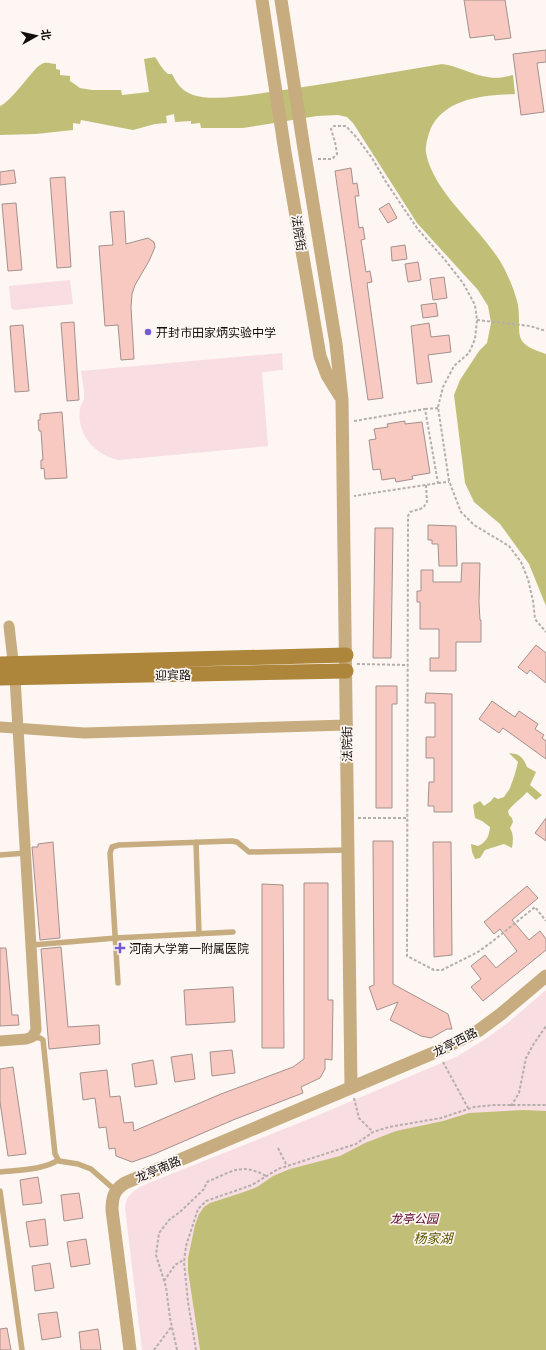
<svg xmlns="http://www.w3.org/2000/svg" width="546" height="1350" font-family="'PT Serif','Noto Sans SC',serif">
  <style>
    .green { fill: #f8dde2 }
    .water { fill: #c1bf77 }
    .building { fill: #f8c9c0; stroke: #a3918e }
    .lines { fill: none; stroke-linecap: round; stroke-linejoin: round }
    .path { stroke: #b5afab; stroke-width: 2; stroke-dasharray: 3 2; stroke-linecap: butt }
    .service { stroke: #c6ac7e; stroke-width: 5.5 }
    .minor { stroke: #c6ac7e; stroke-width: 11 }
    .tertiary { stroke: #c6ac7e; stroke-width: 13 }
    .secondary { stroke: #ad863b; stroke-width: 15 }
    .poi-dot { fill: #735bd5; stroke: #fdf6f2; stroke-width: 1.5 }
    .labels { text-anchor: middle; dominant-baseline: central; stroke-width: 3.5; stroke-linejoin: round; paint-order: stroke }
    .street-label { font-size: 12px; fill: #130e0a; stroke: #fdf6f2 }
    .poi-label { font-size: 12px; fill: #130e0a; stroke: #fdf6f2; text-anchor: start }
    .park-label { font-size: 12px; font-style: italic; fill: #590025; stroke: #fdf6f2 }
    .water-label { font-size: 13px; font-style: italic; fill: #5d5900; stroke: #fdf6f2 }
  </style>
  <rect width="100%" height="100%" fill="#fdf6f2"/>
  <path class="green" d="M 70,280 L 73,304 L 14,310 L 11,308 L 9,286 Z
    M 282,353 L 283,370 L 262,372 L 268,446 L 119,460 C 95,455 76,434 80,408 C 81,405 83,402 84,399 C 85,391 82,379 81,371 Z
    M 546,990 L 546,1350 L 142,1350 L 125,1208 C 126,1195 134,1190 146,1184 L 314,1117 L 458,1056 L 487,1038 L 509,1022 Z"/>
  <path class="water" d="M 155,57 C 160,64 162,69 168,74 L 172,74 C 177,84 182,91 193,95 C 215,102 254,94 277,91 C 332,83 387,73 442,64 C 458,66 472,75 488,77 C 496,79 505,77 513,75 L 515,94 C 487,95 450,97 433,124 C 429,131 425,145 426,153 C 434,195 484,230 504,268 C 510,280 515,292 518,305 C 522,334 510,343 546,354 L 546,606 L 529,564 L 500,524 L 474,502 L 465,483 L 454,395 L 460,380 L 479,351 L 487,343 L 491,323 L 488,306 L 478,290 L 417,223 L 353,123 L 347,117 L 338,115 L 317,116 L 243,128 L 201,128 L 200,123 L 191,124 L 191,121 L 175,122 L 174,114 L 166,116 L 167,123 L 155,124 L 133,130 L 81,120 L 80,124 L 73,123 L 73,130 L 36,134 L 0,135 L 0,106 C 15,99 34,65 44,63 C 48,62 53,64 56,64 L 56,69 L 60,70 L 60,75 L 70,76 L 70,81 L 80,88 L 92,90 L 121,90 L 122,95 L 149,92 L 144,59 Z
    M 509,753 C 520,754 523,757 527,767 L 536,772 L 530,785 L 542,795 L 536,800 L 527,792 C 521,799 513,804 508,811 L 509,815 L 512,818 L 513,822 L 510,828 C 514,835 513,841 512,848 L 504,844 L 485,850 L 480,858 L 475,859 L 472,852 L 471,844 L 478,846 C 487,842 489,836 490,827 L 482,821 L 475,818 L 473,805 L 480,801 L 484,806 L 491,801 L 494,797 L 498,799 L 504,797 C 506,793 510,790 511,785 C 514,778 516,770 518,762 Z
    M 523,1110 L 546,1111 L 546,1350 L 200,1350 L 188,1271 L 188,1258 L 195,1225 L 199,1214 L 204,1207 L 210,1203 L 244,1192 L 257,1187 L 273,1176 L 290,1169 L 340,1156 L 365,1143 L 396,1131 L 443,1121 L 469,1113 Z"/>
  <path class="building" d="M 464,0 L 505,0 L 511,38 L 495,40 L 494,35 L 470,38 Z
    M 546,50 L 546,62 L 537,63 L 544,112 L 521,115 L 513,54 Z
    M 351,168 L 353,184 L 357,183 L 359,196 L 355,196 L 359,228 L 363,227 L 365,239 L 361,240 L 366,272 L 370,271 L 372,282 L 367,283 L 383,398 L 368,400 L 335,171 Z
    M 14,170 L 16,183 L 0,185 L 0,172 Z
    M 65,177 L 71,267 L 57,268 L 50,178 Z
    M 16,203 L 22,270 L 8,271 L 2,204 Z
    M 389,203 L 397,218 L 388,223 L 379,209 Z
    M 124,211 L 126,244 L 148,238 L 154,242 L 155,247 L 149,261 L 135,285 L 132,294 L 131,307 L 134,359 L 121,360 L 118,325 L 105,326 L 99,246 L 113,245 L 110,212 Z
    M 405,245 L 407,259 L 392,261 L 391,247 Z
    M 418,262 L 421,280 L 408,282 L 405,264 Z
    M 444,277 L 447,298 L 433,300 L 430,279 Z
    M 436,303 L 438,316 L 423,318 L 421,305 Z
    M 74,322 L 79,400 L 67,401 L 61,323 Z
    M 429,323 L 431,337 L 449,335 L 451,352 L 428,355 L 432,382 L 417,384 L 411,326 Z
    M 23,325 L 29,391 L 15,392 L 10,326 Z
    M 62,412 L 67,478 L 45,479 L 44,468 L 41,469 L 41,460 L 43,460 L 41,431 L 39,431 L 38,420 L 40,420 L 40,414 Z
    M 405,421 L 405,424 L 422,422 L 430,473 L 412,476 L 413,479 L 396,482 L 395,478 L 382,480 L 380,469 L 373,470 L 369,440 L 376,439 L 374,429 L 388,427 L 387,424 Z
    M 428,525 L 456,526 L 457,566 L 439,566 L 438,544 L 432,544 L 432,540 L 428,540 Z
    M 375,528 L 393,528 L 391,658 L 373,658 Z
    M 462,563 L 480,563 L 479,602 L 480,620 L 481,620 L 481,642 L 456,642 L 456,671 L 430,671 L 430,658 L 439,658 L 439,629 L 420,629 L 420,602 L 417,602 L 417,591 L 421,591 L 421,570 L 433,570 L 433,582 L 461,582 Z
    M 536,645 L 546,653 L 546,683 L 530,670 L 527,674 L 518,667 Z
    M 376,686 L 397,686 L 397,704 L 392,704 L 392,808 L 376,808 Z
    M 426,693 L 452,694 L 452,812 L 434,812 L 434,806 L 428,806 L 429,782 L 434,782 L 434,758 L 426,758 L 426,737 L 435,737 L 435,703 L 425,703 Z
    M 492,701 L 515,717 L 519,711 L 538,724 L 535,729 L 544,735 L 542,738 L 546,741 L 546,759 L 503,728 L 499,733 L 479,719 Z
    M 546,818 L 546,841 L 535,833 Z
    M 373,841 L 393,841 L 393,984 L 448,1014 L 452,1029 L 447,1029 L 431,1038 L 421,1036 L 390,1020 L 398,1002 L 377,1010 L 369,987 L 374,985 Z
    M 53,842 L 60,938 L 40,940 L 32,847 L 38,847 L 38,844 Z
    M 433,842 L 451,842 L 452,955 L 434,957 Z
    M 304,883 L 328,883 L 328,1000 L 333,1000 L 332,1060 L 325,1059 L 325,1069 L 320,1078 L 301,1087 L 303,1093 L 233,1120 L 152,1155 L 132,1162 L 116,1156 L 115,1148 L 109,1149 L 106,1127 L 99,1128 L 95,1098 L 83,1100 L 80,1073 L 107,1070 L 110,1097 L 120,1096 L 124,1123 L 133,1122 L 134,1131 L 221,1094 L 293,1067 L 304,1059 Z
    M 262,884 L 283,885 L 284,1048 L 262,1048 Z
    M 527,886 L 538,898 L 512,920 L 529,940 L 540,931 L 546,939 L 546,950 L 483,1001 L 471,987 L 481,979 L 471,966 L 485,955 L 496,968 L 517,951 L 500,929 L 494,934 L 484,922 Z
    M 61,947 L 68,1027 L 99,1025 L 100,1044 L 49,1049 L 41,949 Z
    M 0,948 L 6,948 L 12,1015 L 18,1015 L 19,1025 L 0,1026 Z
    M 233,987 L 235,1022 L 186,1025 L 184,990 Z
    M 232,1050 L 235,1073 L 212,1076 L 210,1052 Z
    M 192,1054 L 195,1079 L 175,1082 L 171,1057 Z
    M 153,1060 L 157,1084 L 135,1087 L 132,1064 Z
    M 13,1067 L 26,1154 L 8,1156 L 0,1102 L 0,1069 Z
    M 38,1177 L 42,1203 L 23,1205 L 20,1180 Z
    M 79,1193 L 83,1218 L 64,1221 L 61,1195 Z
    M 45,1219 L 48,1245 L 30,1247 L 26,1222 Z
    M 86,1239 L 90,1264 L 71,1267 L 67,1242 Z
    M 50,1263 L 54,1288 L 35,1291 L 32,1266 Z
    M 57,1312 L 61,1337 L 42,1340 L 38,1314 Z
    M 7,1328 L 11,1350 L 0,1350 L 0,1329 Z
    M 98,1329 L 101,1350 L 81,1350 L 79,1332 Z"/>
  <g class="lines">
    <path class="path" d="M 318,159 L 332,159 L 337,154 L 335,142 L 331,129 L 334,126 L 346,126 L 357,138 L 372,158 L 386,182 L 417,228 L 445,260 L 463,283 L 475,305 L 477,320 L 475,339 L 469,353 L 454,366 L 443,387 L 438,407 L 449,481 L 461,512 L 474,525 L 509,546 L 521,562 L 528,579 L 533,601 L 535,619 L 546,632
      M 477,320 L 530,326 L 546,331
      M 425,409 L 438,408
      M 354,421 L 425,409 L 438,483 L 354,496
      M 438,483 L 449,482
      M 426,485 L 427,502 L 423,508 L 410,512 L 408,516 L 407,956 L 434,970 L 442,970 L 478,952 L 493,941 L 535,907 L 546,921
      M 357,664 L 408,665
      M 358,818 L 407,818
      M 443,1062 L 468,1108
      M 354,1098 L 359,1118 L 373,1132
      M 511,1106 L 519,1093 L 526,1058 L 533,1045 L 546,1026
      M 278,1148 L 287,1166
      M 164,1281 L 175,1265 L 185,1259
      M 154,1350 L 172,1326
      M 177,1350 L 170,1318 L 166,1287 L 156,1255 L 159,1233 L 169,1220 L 180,1212 L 204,1189 L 207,1182 C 231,1172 241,1162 266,1176
      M 196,1350 L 188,1302 L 184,1262 L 186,1246 L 198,1209 L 206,1201 L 252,1185 L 278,1169 L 356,1144 L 373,1132 L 389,1127 L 441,1118 L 474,1107 L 494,1105 L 546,1105"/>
    <path class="service" d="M 196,842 L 199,934
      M 0,855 L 26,853
      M 32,945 L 116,938 L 233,932
      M 118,983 L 110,853 L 112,847 L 119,845 L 232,841 L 237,842 L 249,852 L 348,850
      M 32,1037 L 40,1038 L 43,1040 L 55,1154 L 59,1161 L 78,1164 L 91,1169 L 115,1190
      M 0,1172 C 17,1170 44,1170 58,1160
      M 0,1191 L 22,1350"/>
    <path class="minor" d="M 0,727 L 84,733 L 347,725
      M 0,1041 L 26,1039 L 32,1037 L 36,1030 L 15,678 L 9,626"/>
    <path class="tertiary" d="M 262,0 L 285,152 L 320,356 L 327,375 L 340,396
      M 281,0 L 304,149 L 336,344 L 342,400 L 351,1087
      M 130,1350 L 112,1210 C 112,1197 114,1190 125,1183 L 438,1051 L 478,1031 L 501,1014 L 546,976"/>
    <path class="secondary" d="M 0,664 L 346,655
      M 0,678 L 346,671"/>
  </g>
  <g class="poi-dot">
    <circle cx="148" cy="332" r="4"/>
    <path d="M118 942h4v4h4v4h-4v4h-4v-4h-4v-4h4z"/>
  </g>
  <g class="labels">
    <g class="street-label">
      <text transform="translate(299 233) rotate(81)">法院街</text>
      <text transform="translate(173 675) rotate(-1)">迎宾路</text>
      <text transform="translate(347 744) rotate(-91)">法院街</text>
      <text transform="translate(455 1042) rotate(-27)">龙亭西路</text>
      <text transform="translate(158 1169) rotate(-23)">龙亭南路</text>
    </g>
    <g class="poi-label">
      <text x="156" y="332">开封市田家炳实验中学</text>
      <text x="129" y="948">河南大学第一附属医院</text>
    </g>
    <g class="park-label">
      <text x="414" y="1218">龙亭公园</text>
    </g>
    <g class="water-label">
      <text x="433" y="1238">杨家湖</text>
    </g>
  </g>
  <g transform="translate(36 36) rotate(82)" stroke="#fdf6f2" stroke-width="3" paint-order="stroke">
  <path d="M0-3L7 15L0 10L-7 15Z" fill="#130e0a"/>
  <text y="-6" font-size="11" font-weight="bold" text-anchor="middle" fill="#130e0a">北</text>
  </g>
</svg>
